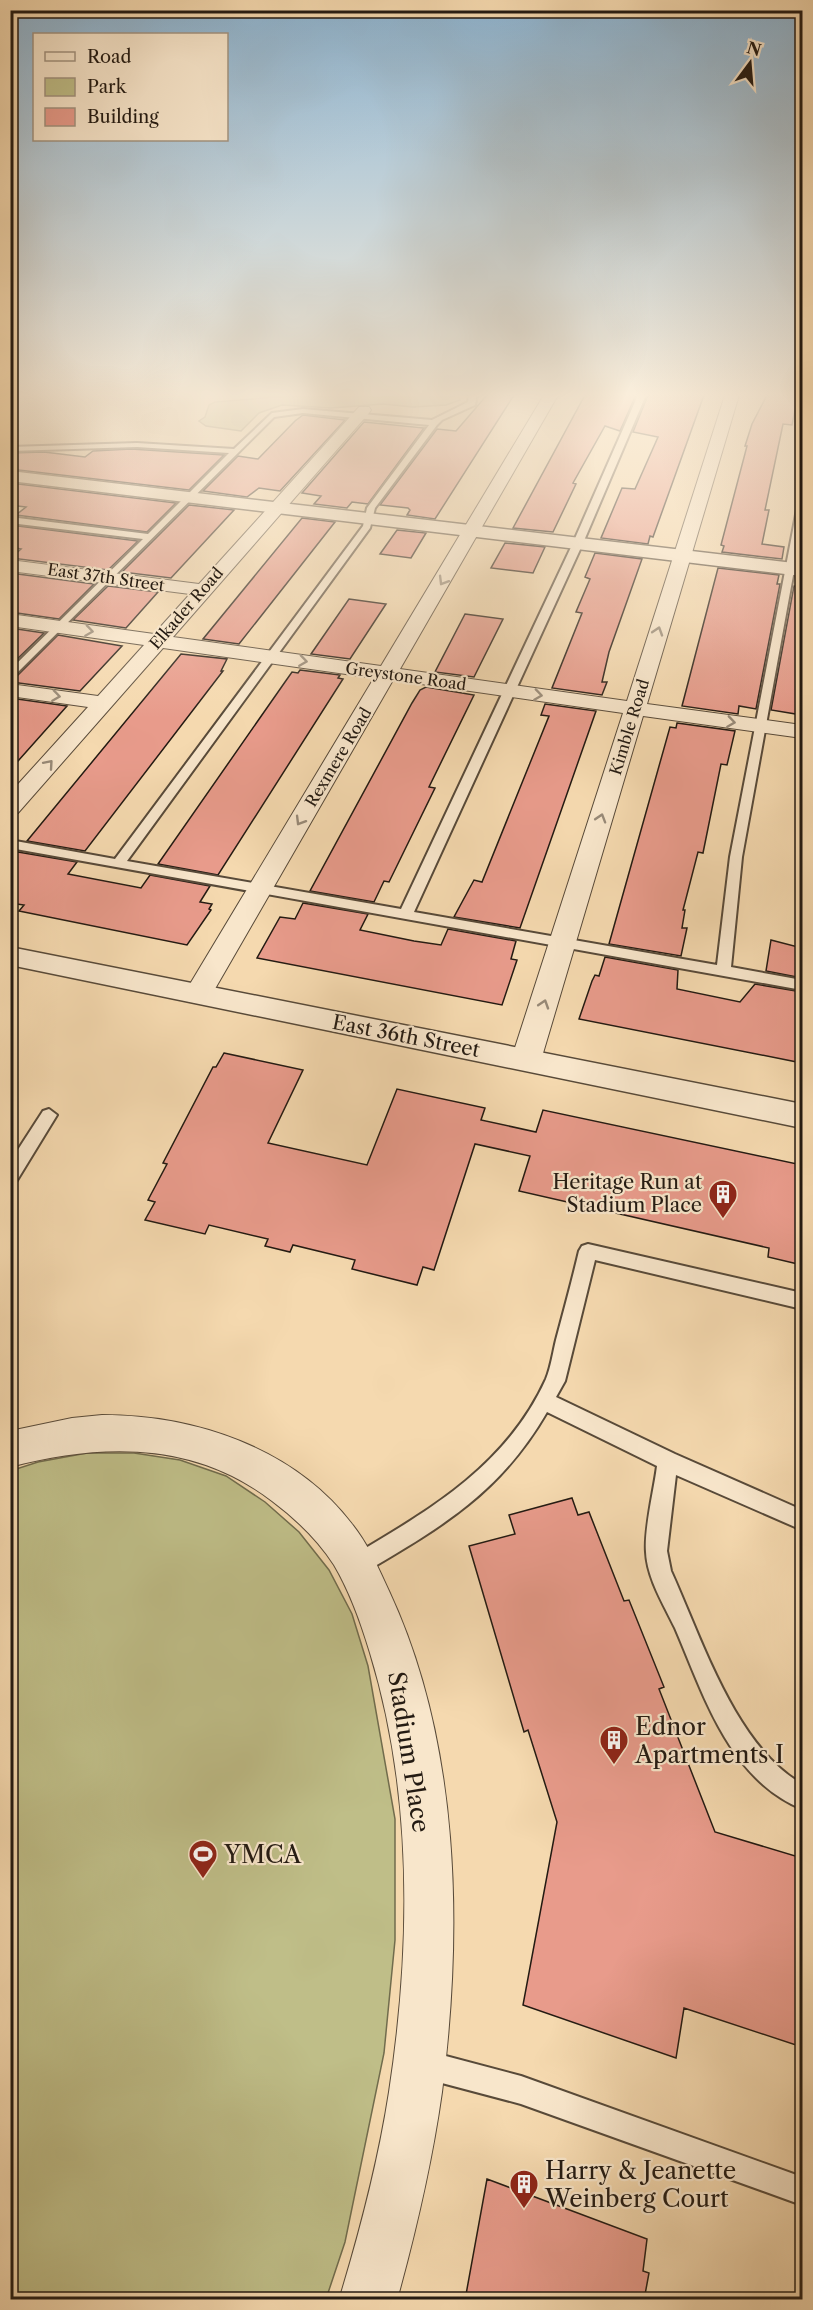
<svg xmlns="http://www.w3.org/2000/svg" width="813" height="2310" font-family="'Libre Caslon Text',serif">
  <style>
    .green { fill: #bfbe88; stroke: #716c4d; stroke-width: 1.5 }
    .building { fill: #e89b8b; stroke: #231a12; stroke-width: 1.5 }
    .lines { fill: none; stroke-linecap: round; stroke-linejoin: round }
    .service-casing { stroke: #584a39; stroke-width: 4 }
    .minor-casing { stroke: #584a39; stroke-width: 2 }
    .tertiary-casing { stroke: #584a39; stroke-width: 3 }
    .service { fill: #f8e6cb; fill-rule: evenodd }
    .minor { fill: #f8e6cb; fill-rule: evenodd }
    .tertiary { fill: #f8e6cb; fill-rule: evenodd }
    .oneway { stroke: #988a78 }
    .labels { text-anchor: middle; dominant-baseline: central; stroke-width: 4.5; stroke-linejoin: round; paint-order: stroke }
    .far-street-label { font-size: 16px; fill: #231a12; stroke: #f8e6cb }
    .street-label { font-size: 20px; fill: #231a12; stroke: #f8e6cb }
    .poi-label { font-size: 20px; fill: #231a12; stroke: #f8e6cb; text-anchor: end }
    .near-poi-label { font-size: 24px; fill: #231a12; stroke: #f8e6cb; text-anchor: start }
    .near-street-label { font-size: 24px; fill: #231a12; stroke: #f8e6cb }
  </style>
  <rect width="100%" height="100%" fill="#f5d9af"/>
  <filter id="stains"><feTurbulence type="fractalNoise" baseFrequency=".00333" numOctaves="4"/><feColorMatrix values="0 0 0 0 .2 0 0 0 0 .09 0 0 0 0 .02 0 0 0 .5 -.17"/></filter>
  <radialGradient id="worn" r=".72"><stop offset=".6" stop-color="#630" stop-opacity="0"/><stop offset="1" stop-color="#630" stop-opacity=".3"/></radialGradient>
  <path class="green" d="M 302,395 L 459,395 L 460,400 L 446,405 L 413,407 L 383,404 L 331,408 L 282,405 L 259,413 L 241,431 L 206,426 L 199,421 L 205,417 L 209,405 L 215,402 Z
    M 87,1453 L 134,1453 L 180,1460 L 226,1476 L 265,1502 L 299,1532 L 329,1570 L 352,1614 L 368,1666 L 395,1819 L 395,1940 L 384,2053 L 345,2242 L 326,2299 L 11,2299 L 10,1471 L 38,1462 Z"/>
  <path class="building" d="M 487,395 L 514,395 L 435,519 L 407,515 L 410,510 L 408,508 L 380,505 L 437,429 L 456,431 Z
    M 585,395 L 636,395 L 620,431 L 605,426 L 573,483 L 576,484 L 553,532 L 513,528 Z
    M 648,395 L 704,395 L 653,537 L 650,536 L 648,544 L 601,538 L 622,488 L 635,489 L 658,437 L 633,432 Z
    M 767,395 L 798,395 L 792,425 L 783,424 L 765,510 L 769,510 L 762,544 L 784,547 L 782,559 L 722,552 L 724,546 L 721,545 L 747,446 L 745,446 L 752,424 Z
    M 303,415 L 345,420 L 280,491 L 259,488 L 247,497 L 203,491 L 238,456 L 258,459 L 295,421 Z
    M 364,422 L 424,428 L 368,504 L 352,502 L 347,508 L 314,504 L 321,496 L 302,493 Z
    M 131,449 L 224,455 L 189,490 L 10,469 L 10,453 L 44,452 L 85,457 L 93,451 Z
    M 10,483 L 176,503 L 147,532 L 16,515 L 26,507 L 10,505 Z
    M 189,505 L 234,510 L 171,578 L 122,572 Z
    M 302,518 L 335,522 L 239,644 L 203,639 Z
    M 10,525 L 138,541 L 108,570 L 11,558 L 21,549 L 10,547 Z
    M 397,530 L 426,533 L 411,558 L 380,554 Z
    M 505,543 L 545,547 L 533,573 L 491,568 Z
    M 595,553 L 642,559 L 609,652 L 602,682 L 607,682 L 602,695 L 552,688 L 582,613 L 576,612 L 590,579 L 585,577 Z
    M 718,568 L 779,575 L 777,584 L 780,584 L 756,709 L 739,706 L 738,714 L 682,706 Z
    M 10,573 L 94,584 L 59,619 L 10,612 Z
    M 108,586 L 158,592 L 126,628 L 73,620 Z
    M 794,586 L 802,587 L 802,715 L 771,710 Z
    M 349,599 L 386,604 L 350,659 L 311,654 Z
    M 465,614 L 503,619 L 474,677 L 435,672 Z
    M 10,628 L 44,633 L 10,666 Z
    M 58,635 L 122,646 L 80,691 L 11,682 Z
    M 181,654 L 227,659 L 221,671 L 223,671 L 85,851 L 27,841 Z
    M 300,670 L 340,675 L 338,678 L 343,679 L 218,875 L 158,864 L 285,682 L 292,672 L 298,673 Z
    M 426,687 L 474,695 L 429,787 L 435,788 L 389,882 L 384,881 L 374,902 L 310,891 L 412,703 L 420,690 Z
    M 10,698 L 67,706 L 10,770 Z
    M 545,704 L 596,711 L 520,928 L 454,917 L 474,880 L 482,882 L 549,716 L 541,715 Z
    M 677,723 L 735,731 L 727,765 L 721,764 L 703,853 L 698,852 L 683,910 L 685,910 L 682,928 L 687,928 L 681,956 L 609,944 L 670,727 L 676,728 Z
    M 18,852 L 77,862 L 68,874 L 141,888 L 150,875 L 210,886 L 200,902 L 212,904 L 209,909 L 211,910 L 187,945 L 19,911 L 24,905 L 10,903 L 10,861 Z
    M 303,903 L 368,914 L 360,930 L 414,941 L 441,945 L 448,929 L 516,941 L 511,959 L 517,960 L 502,1005 L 257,958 L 280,917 L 295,919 Z
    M 771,940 L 802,948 L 802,978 L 766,971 Z
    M 605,957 L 678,970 L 677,989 L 740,1002 L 755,984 L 802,992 L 802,1063 L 579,1019 L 592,981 L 595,975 L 599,976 Z
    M 224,1053 L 303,1070 L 268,1143 L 367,1165 L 397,1089 L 485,1108 L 481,1120 L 536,1132 L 543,1110 L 802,1165 L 802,1265 L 768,1257 L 769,1248 L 519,1191 L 530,1156 L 475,1144 L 434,1270 L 423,1267 L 417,1285 L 352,1269 L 355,1260 L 293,1245 L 290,1252 L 265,1246 L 268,1239 L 209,1225 L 205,1234 L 145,1220 L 155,1202 L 148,1200 L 167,1164 L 163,1163 L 213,1067 L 216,1067 Z
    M 572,1498 L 578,1515 L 589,1512 L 624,1601 L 629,1600 L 664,1687 L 659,1689 L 715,1832 L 802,1858 L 802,2047 L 684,2008 L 676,2058 L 523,2005 L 557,1822 L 528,1730 L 524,1732 L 469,1546 L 515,1534 L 509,1515 Z
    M 487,2179 L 647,2239 L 643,2271 L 649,2273 L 644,2300 L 465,2300 Z"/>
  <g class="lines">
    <g class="service-casing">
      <path id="service" d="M 469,395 L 477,395 L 475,405 L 442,420 L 437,425 L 375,508 L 370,528 L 127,861 L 401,909 L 573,543 L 638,395 L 646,395 L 583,543 L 414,912 L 717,965 L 730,857 L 798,504 L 802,501 L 802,526 L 742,857 L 731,967 L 802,980 L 802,990 L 10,848 L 10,840 L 115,859 L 363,526 L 367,508 L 429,425 L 303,413 L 274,417 L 10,680 L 10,670 L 143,539 L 10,523 L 10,517 L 148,534 L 229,453 L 137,447 L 10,451 L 10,447 L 137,443 L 234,449 L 272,413 L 303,409 L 432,420 L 468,402 Z
        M 49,1109 L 57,1115 L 16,1182 L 10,1183 L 10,1162 L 43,1111 Z
        M 588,1244 L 802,1293 L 802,1309 L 595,1260 L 565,1381 L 556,1397 L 675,1454 L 802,1510 L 802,1530 L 676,1475 L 667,1551 L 671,1571 C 702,1639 735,1746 802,1784 L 802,1809 C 728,1778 704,1695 675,1628 C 664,1605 647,1578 646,1552 C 644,1529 654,1490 657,1466 L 547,1412 C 500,1493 443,1526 365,1572 L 357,1576 L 349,1572 L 346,1565 L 349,1558 C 428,1511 506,1467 546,1379 C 551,1367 553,1352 556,1340 C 564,1310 572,1281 579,1251 L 582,1246 Z
        M 423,2050 L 521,2076 L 802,2177 L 802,2205 L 521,2104 L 423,2078 L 413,2074 L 409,2064 L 413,2054 Z"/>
    </g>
    <g class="minor-casing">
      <path id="minor" d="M 544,395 L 558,395 L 400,669 L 627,701 L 725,395 L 739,395 L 647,704 L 802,725 L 802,738 L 643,716 L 541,1060 L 536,1067 L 526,1070 L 516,1067 L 511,1060 L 623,713 L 393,680 L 208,1001 L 198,1003 L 188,1001 L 184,994 L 374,678 L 163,648 L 18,813 L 10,815 L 10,793 L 88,707 L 10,696 L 10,684 L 98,696 L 144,645 L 10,626 L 10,614 L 154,634 L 190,594 L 10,571 L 10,560 L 199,584 L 359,407 L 369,407 L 371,410 L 369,413 L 173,637 L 381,666 Z
        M 102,1415 C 195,1415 294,1448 352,1524 C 368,1544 378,1567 389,1591 C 460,1743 463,1928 442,2092 C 432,2163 416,2231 397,2300 L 339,2300 C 360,2231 378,2163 389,2092 C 411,1948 413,1793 370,1653 C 361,1623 350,1592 334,1565 C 318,1540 296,1519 272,1501 C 194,1441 102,1443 10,1467 L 10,1431 L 72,1418 Z"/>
    </g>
    <g class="tertiary-casing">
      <path id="tertiary" d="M 10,471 L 802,564 L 802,576 L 10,481 Z
        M 10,947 L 802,1104 L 802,1128 L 10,965 Z"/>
    </g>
    <use href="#service" class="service"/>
    <use href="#minor" class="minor"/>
    <use href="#tertiary" class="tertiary"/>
  </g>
  <defs><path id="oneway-chevron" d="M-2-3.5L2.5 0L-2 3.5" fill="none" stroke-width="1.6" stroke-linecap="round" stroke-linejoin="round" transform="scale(1.5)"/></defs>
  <g class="oneway">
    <use href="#oneway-chevron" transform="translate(443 581) rotate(121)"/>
    <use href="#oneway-chevron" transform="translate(89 631) rotate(8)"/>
    <use href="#oneway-chevron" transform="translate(658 631) rotate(-72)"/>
    <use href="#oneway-chevron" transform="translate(303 661) rotate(8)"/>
    <use href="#oneway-chevron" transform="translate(538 695) rotate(8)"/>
    <use href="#oneway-chevron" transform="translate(56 696) rotate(8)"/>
    <use href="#oneway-chevron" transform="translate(731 722) rotate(8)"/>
    <use href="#oneway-chevron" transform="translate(49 764) rotate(-49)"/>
    <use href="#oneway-chevron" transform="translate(601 818) rotate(-73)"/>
    <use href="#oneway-chevron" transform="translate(300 821) rotate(121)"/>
    <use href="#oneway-chevron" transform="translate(544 1004) rotate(-72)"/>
  </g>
  <linearGradient id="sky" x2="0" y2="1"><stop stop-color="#8cb5d4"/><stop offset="0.55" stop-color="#faeedb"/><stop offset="1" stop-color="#faeedb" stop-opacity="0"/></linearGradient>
  <rect width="813" height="718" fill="url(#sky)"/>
  <defs>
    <g id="building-pin" transform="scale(1.5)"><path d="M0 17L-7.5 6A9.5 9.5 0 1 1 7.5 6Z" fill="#8f2418" stroke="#f8e6cb"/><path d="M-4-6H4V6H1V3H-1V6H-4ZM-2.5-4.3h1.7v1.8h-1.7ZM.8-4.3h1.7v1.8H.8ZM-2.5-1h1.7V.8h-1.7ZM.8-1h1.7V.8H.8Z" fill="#fff"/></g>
    <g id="stadium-pin" transform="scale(1.5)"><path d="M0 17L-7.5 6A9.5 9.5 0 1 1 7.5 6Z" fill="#8f2418" stroke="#f8e6cb"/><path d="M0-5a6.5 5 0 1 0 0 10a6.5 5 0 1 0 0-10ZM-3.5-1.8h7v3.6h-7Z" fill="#fff"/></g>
  </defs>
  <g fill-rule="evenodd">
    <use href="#building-pin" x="723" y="1194"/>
    <use href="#building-pin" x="614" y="1740"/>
    <use href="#stadium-pin" x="203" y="1854"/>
    <use href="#building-pin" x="524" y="2184"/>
  </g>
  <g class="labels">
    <g class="far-street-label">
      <text transform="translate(106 577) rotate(8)">East 37th Street</text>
      <text transform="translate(186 608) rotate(-49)">Elkader Road</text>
      <text transform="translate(406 676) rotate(8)">Greystone Road</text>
      <text transform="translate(629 727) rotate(-73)">Kimble Road</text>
      <text transform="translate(338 757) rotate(-59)">Rexmere Road</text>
    </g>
    <g class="street-label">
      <text transform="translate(406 1036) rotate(11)">East 36th Street</text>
    </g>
    <g class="poi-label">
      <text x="702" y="1182">Heritage Run at<tspan x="702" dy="23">Stadium Place</tspan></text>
    </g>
    <g class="near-poi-label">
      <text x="635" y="1726">Ednor<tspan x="635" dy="28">Apartments I</tspan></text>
      <text x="224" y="1854">YMCA</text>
      <text x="545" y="2170">Harry &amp; Jeanette<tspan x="545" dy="28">Weinberg Court</tspan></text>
    </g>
    <g class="near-street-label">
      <text transform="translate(409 1752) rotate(81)">Stadium Place</text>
    </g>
  </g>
  <rect width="813" height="2310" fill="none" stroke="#f5d9af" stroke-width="36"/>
  <rect x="12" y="12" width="789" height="2286" fill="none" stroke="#231a12" stroke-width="3"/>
  <rect x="18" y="18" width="777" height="2274" fill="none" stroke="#231a12" stroke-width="1.5"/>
  <rect x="33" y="33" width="195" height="108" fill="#f8e6cb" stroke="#a39481" stroke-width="1.5"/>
  <rect x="45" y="52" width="30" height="9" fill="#f8e6cb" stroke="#a39481" stroke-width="1.5"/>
  <text x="87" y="63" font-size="18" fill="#231a12">Road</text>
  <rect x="45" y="78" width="30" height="18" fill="#bfbe88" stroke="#a39481" stroke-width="1.5"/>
  <text x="87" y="93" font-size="18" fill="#231a12">Park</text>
  <rect x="45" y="108" width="30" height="18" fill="#e89b8b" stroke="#a39481" stroke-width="1.5"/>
  <text x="87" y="123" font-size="18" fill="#231a12">Building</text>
  <g transform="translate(750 63) rotate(16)" stroke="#f8e6cb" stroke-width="4.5" paint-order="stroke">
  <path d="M0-4.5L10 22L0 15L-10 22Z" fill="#231a12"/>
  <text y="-9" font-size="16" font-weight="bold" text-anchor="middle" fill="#231a12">N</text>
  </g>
  <rect width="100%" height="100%" filter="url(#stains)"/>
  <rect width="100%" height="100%" fill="url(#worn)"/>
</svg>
